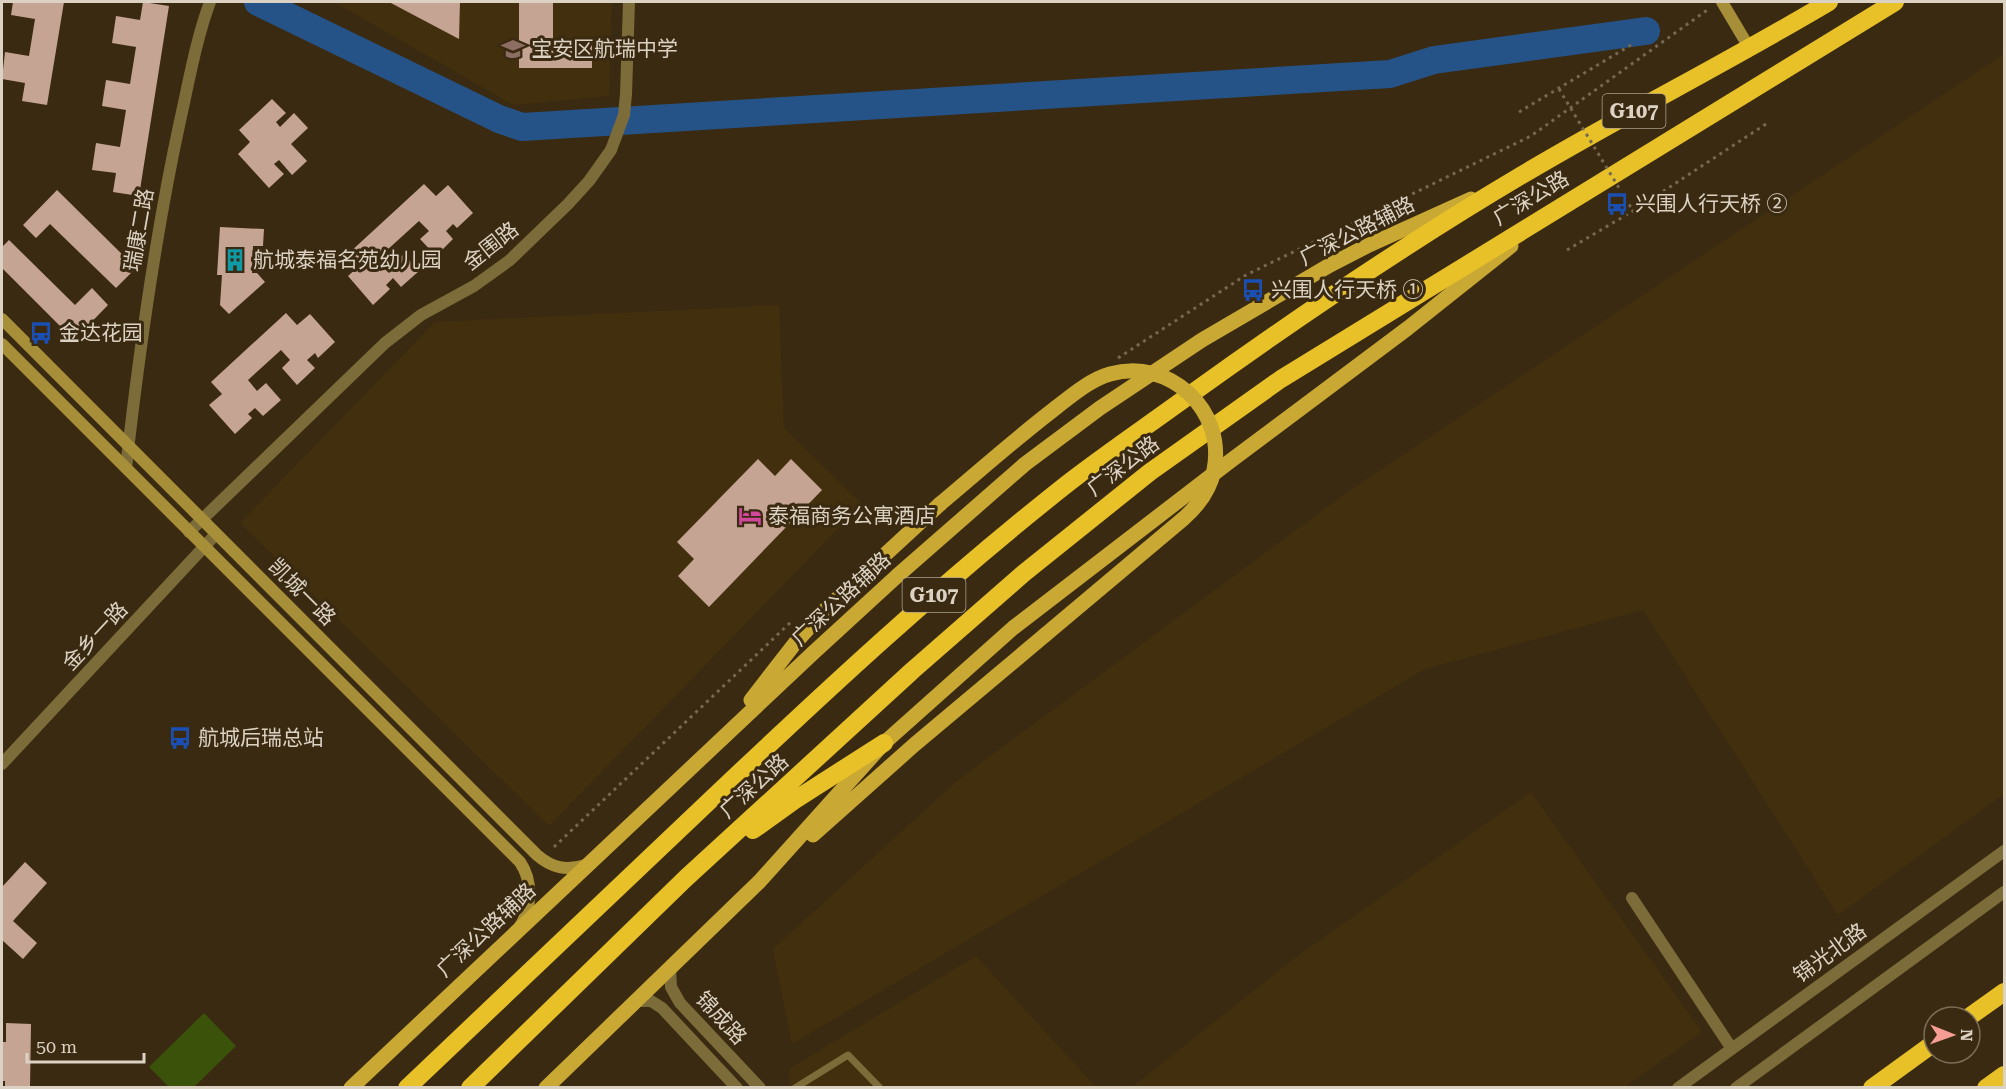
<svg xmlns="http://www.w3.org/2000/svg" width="2006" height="1089" font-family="'Roboto Serif','Noto Sans SC',serif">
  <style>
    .built { fill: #422f0d }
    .green { fill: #3a5209 }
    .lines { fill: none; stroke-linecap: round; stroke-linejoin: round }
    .river { stroke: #265387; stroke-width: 28 }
    .building { fill: #c5a494 }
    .path { stroke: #766853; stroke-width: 3; stroke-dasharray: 3 4.5; stroke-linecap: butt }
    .lane { stroke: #7b6c39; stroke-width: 7 }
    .street { stroke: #7b6c39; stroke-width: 12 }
    .secondary { stroke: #a78e38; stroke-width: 12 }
    .primary { stroke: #c9a933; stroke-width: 15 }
    .highway { stroke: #e7c127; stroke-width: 18 }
    .path-bridge { stroke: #766853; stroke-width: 3; stroke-dasharray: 3 4.5; stroke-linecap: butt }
    .primary-bridge { stroke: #c9a933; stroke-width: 15 }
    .labels { text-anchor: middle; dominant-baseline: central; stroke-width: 6; stroke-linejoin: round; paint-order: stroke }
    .shield { fill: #3a2a11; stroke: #aba08e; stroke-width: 1.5 }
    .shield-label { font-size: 20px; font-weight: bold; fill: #dcd2c3 }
    .poi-label { font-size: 21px; fill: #dcd2c3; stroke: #3a2a11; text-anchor: start }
    .street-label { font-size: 21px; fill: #dcd2c3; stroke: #3a2a11 }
  </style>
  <rect width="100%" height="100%" fill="#3a2a11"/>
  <path class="built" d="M 334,2 L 612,2 L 609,96 L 513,105 Z
    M 2004,54 L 2004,794 L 1838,915 L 1643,610 L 1425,669 L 792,1044 L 773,949 L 959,779 L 1349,491 Z
    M 779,305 L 784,428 L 862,504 L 549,826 L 240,523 L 435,322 Z
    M 1531,792 L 1702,1032 L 1625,1087 L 1132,1087 L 1300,954 Z
    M 976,956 L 1096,1087 L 790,1087 L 789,1069 Z"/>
  <path class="green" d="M 204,1013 L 236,1046 L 194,1087 L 169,1087 L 149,1067 Z"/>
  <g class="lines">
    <path class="river" d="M 258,2 L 499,119 L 522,127 L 1390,74 L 1434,60 L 1646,31"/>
  </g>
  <path class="building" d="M 13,2 L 64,2 L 47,105 L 22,101 L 25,83 L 2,79 L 5,52 L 29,56 L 35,19 L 11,15 Z
    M 143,2 L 169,6 L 139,196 L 113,192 L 116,173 L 92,170 L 96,143 L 120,147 L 126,110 L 102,106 L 106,80 L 130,84 L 136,47 L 112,43 L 116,16 L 140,20 Z
    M 389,2 L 460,2 L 459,39 Z
    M 519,2 L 553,2 L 553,39 L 592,39 L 592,68 L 519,68 Z
    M 272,99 L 286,113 L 276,122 L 280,127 L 294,113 L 308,128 L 291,144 L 307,161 L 292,175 L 279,160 L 274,164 L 284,174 L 269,188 L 238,154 L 250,142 L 239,130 Z
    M 424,184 L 436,196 L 448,185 L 473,213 L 457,228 L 453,224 L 446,231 L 453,239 L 436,256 L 420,239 L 429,231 L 419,221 L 386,251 L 396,261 L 404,254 L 419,271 L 401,287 L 393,278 L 386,285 L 390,289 L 373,305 L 348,276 L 360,265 L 349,253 Z
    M 57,190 L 136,268 L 116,288 L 50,224 L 36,238 L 23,225 Z
    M 220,227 L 264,229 L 263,246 L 253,246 L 252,273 L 257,273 L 265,282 L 229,314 L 220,305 L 222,275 L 217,275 Z
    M 9,240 L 75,305 L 92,288 L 108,305 L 74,340 L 2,268 L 2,247 Z
    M 286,313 L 297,325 L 310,314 L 335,342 L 318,358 L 315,353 L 307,360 L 315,368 L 297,385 L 282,368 L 290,360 L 281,350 L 248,380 L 257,391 L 266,383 L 281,400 L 263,416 L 255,408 L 248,414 L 252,418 L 235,434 L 209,405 L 222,394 L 211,382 Z
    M 758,459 L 775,476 L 791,459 L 822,490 L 709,607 L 678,576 L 694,559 L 677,542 Z
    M 25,862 L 47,883 L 13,921 L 37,943 L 23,959 L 2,940 L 2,884 L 3,886 Z
    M 6,1023 L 31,1024 L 30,1088 L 5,1088 L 5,1081 L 2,1081 L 2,1042 L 6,1042 Z"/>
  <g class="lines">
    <path class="path" d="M 1519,112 L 1631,45
      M 1567,250 L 1633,211 L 1766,124
      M 1118,358 L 1246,275 L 1531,136 L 1710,8
      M 554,847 L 792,621"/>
    <path class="lane" d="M 795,1088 L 848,1055 L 880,1088"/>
    <path class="street" d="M 126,468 C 139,352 155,236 180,121 C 189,81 196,40 210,2
      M 189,532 L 385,343 L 421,315 L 474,286 L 510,260 L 568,204 L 589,181 L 611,150 L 624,115 L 626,94 L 629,2
      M 2,764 L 216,534
      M 1632,898 L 1732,1049
      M 670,968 L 671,987 L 680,1003 L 760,1088
      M 635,1001 L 651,1001 L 662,1008 L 737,1088
      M 1678,1088 L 2004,851
      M 1736,1088 L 2004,892"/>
    <path class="secondary" d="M 1722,2 L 1750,49
      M 2,319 L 537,855 C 552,868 566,871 586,865
      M 2,344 L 520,862 C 533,881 532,909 519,928"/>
    <path class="primary" d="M 751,700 L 796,642 L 825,610 L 940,504
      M 813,835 L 914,745 L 1045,635
      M 351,1088 L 813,653 L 897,576 L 1025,464 L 1100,408 L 1202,340 L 1330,265 L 1367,246 L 1471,199
      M 546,1088 L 759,882 L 884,743 L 1013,628 L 1229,462 L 1408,328 L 1511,246"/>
    <path class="highway" d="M 753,830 L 795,800 L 884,743
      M 1969,1017 L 2004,992
      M 407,1088 C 506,994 604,901 702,808 C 820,696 939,585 1067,484 C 1107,453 1150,424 1191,394 C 1298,317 1409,242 1522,175 C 1623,115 1728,62 1829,2
      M 470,1088 L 686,878 L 913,670 L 1024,573 L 1150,472 L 1281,379 L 1895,2
      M 1872,1088 L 1934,1043
      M 1986,1088 L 2004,1075"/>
    <path class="path-bridge" d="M 1559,89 L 1633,211"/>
    <path class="primary-bridge" d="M 940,504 C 977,473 1014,440 1053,410 C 1070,397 1089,380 1110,374 C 1169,357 1226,410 1214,470 C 1210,490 1198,506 1183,519 L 1045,635"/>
  </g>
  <defs>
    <g id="school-bare" transform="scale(1.8)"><path d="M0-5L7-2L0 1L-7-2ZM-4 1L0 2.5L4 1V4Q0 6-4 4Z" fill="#8d6e63" stroke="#3a2a11" stroke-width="2.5" paint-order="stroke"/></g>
    <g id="bus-bare" transform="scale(1.8)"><path d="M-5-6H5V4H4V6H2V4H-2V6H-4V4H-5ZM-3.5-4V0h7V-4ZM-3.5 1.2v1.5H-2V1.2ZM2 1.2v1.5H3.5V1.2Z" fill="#1a4fb4" stroke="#3a2a11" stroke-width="2.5" paint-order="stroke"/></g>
    <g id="building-bare" transform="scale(1.8)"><path d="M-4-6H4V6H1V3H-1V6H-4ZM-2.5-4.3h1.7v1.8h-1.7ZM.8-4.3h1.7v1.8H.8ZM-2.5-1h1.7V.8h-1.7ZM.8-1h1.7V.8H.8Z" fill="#0f9aa8" stroke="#3a2a11" stroke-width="2.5" paint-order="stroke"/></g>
    <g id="hotel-bare" transform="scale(1.8)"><path d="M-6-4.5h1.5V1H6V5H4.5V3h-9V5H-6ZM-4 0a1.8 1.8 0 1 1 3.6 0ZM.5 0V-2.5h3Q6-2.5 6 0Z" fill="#d1479c" stroke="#3a2a11" stroke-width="2.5" paint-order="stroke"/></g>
  </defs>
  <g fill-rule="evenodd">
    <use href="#school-bare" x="513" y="49"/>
    <use href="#bus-bare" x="1617" y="204"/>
    <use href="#building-bare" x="235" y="260"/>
    <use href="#bus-bare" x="1253" y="290"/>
    <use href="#bus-bare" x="41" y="333"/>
    <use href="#hotel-bare" x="750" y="516"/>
    <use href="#bus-bare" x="180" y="738"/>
  </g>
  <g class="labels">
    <g class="shield">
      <rect x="1602.5" y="94" width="63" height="34" rx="4.5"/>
      <rect x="902.5" y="578" width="63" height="34" rx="4.5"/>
    </g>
    <g class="shield-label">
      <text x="1634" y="111">G107</text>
      <text x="934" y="595">G107</text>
    </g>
    <g class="poi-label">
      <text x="531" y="49">宝安区航瑞中学</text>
      <text x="1635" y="204">兴围人行天桥 ②</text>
      <text x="253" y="260">航城泰福名苑幼儿园</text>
      <text x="1271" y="290">兴围人行天桥 ①</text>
      <text x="59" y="333">金达花园</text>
      <text x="768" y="516">泰福商务公寓酒店</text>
      <text x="198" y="738">航城后瑞总站</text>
    </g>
    <g class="street-label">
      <text transform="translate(1531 198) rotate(-31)">广深公路</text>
      <text transform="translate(139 230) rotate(-80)">瑞康二路</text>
      <text transform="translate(1357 231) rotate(-27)">广深公路辅路</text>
      <text transform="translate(491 246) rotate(-38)">金围路</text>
      <text transform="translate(1123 466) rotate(-37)">广深公路</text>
      <text transform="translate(302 592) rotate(45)">凯城一路</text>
      <text transform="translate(841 599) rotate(-43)">广深公路辅路</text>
      <text transform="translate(95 636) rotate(-47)">金乡一路</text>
      <text transform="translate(754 786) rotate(-42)">广深公路</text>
      <text transform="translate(486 930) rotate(-43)">广深公路辅路</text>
      <text transform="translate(1830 953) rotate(-36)">锦光北路</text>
      <text transform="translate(721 1018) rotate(47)">锦成路</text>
    </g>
  </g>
  <rect width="2006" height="1089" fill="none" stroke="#dcd2c3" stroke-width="6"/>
  <g transform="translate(1952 1035) rotate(91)"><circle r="28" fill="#3a2a11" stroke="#7b6d58" stroke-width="1.5"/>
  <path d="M0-4.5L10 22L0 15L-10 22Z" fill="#f59c94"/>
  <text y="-9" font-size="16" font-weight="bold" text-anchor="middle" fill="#dcd2c3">N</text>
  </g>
  <path d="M27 1053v9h117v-9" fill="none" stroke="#dcd2c3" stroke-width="3"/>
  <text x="36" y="1053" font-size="18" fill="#dcd2c3" stroke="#3a2a11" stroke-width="4.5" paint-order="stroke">50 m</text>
</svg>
